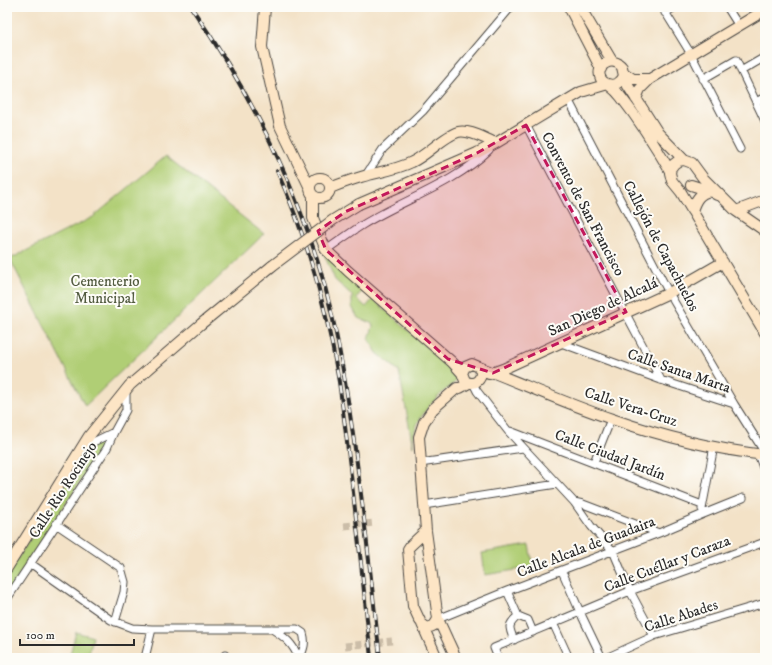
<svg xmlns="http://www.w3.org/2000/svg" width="772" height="665" font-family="'IM FELL DW Pica',serif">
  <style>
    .green { fill: #b0ce74; stroke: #6e7c50 }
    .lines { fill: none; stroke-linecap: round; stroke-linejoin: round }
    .street-tunnel { stroke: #cbbda8; stroke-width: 7; stroke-dasharray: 7 3.5; stroke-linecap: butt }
    .street-casing { stroke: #494642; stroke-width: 9 }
    .secondary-casing { stroke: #494642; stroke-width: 12 }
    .street { stroke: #fff; stroke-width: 7 }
    .secondary { stroke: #fde5c5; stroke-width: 10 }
    .rail-casing { stroke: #2b2b2b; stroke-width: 4 }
    .rail { stroke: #fdfcf7; stroke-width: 2.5; stroke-dasharray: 8; stroke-linecap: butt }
    .secondary-bridge-casing { stroke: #494642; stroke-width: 12; stroke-linecap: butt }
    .secondary-bridge { stroke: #fde5c5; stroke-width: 10 }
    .marked { fill: #c2185b; fill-opacity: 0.2; stroke: #c2185b; stroke-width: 3; stroke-dasharray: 8 5; stroke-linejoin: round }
    .labels { text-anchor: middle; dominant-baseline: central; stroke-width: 4; stroke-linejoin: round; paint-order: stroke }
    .street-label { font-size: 15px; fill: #2b2b2b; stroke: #fdfcf7 }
    .park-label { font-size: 15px; fill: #535c41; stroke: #fdfcf7 }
  </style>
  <rect width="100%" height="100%" fill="#fdfcf7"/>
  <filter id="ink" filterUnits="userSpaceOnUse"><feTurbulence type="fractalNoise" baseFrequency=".025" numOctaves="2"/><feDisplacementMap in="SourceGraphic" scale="8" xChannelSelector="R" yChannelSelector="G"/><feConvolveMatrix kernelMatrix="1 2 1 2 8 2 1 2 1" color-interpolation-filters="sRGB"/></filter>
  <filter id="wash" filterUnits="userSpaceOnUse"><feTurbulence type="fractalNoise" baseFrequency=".012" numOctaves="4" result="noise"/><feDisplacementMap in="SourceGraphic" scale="16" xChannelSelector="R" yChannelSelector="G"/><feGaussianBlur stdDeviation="0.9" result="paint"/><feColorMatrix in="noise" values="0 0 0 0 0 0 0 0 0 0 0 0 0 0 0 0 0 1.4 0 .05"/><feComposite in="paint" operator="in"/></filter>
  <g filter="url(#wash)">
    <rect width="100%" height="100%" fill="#f3e2c7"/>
    <path class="green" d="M 166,156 L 264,234 L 85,406 L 10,259 L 93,217 Z
      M 324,254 L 363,290 L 356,298 L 366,307 L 373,299 L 460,377 C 454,384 447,388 441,394 C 425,409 412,425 413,447 L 399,371 L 377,353 L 369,339 L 373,326 L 371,323 L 358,318 L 352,307 L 352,295 L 335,280 Z
      M 104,442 L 96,458 L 7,594 L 7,575 L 86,452 L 95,444 Z
      M 529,545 L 533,567 L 485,575 L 482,553 Z
      M 76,632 L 93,637 L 88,658 L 69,658 Z"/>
  </g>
  <g filter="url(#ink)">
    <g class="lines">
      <path class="street-tunnel" d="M 344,526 L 374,523
        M 345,646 L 392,641"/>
      <g class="street-casing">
        <path id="street" d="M 662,7 L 691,54 L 740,149
          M 727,7 L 739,26
          M 665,13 L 675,7
          M 741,71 L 765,57
          M 703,79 L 736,60 L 765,121
          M 568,99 L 669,293 L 734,404
          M 756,102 L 765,97
          M 526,125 L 661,380
          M 366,175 L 383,149 L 423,111 L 511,7
          M 326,250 C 339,241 351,232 364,224 C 405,199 454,184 489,150
          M 561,343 L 661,380 L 734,404 L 765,453
          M 473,383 L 477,391 L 508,431 L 574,502 L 591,526 L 613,551 L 630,591 L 654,636
          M 510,431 L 702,505
          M 83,447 L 114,432
          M 758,454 L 765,473
          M 594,462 L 611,419
          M 420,463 L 523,448
          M 574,502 L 583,504 L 659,533
          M 424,505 L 557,484
          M 702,509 L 714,446
          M 56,524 L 121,568 L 125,582 L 124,592 L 115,622
          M 30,563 L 111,620 L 132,628 L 152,629 L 297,629 L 303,633 C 306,643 304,648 300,658
          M 562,571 L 580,612 L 602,658
          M 507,591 L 518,616 C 507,625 509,628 514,640
          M 7,599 L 107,448 L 114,432 L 126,410 L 126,389
          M 518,616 L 528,620 L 533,632
          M 438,619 L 507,591 L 659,533 L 701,515 L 743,498
          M 553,623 L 569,658
          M 272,629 C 286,638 292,643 299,658
          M 145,658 L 152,629
          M 225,658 L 225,655
          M 498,658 L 494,648 L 630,591 L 765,542
          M 606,658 L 654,636 L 765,603"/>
      </g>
      <g class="secondary-casing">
        <path id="secondary" d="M 265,7 L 262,47 L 280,126 L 310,188
          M 569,7 L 601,69
          M 580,7 L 612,61
          M 624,73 L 633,79 L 650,79
          M 623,78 L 658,133 L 684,160
          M 609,85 C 617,85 621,82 624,76 L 622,67 C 613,55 594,65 601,79 C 603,83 607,83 610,86 C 614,89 618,93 621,97 C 639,120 655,145 670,171
          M 636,99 L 640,89 L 650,79 L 765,10
          M310 188a10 10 0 1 1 20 0a10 10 0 1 1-20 0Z
          M 691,185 L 710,191 L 717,195
          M 330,188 C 340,184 351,180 361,177 C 378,172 396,170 412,162 C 427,155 444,136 458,132 C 469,129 485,139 496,143
          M 313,195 L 313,218 L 326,250 L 348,271 L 452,362 L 462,373 L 465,381 C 475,387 485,378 479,367 L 472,364 L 465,367 L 462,373
          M 359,204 L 477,153 L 496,143 L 581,92 L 608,84
          M 692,211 C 695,201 699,193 710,191
          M 736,211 L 765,200
          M 765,231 L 736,211 L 703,178 L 692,163 L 684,160 L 678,161 L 674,164 L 671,168 L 670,173 L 672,181 L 681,192 L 765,333
          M 479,367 C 523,384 567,404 612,419 C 661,436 713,449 765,455
          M 489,374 L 503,369 L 669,293 L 723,262
          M 7,568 L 89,436 L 130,385 L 201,324 L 272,266
          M 438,619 L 456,658
          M 420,621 L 413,606 L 408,549 L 410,546 L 426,531
          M 422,624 L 426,627 C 433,628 435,625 438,619 L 426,531 L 419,437 L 424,422 L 433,409 L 457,388 L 460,388 L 469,383
          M 422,624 L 437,658"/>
      </g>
      <use href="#street" class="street"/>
      <use href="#secondary" class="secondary"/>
      <g class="rail-casing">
        <path id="rail" d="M 191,7 C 243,82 287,166 315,253 C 333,308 343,364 351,421 C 363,500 371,579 380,658
          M 277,171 C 307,237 327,310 339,382 C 344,416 348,450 352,484 C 359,542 365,600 371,658"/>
      </g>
      <use href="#rail" class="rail"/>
      <g class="secondary-bridge-casing">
        <path id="secondary-bridge" d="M 272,266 L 333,220 L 359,204"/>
      </g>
      <use href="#secondary-bridge" class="secondary-bridge"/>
    </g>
  </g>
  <path class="marked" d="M 526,125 L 626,312 L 493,373 L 448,359 L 326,250 L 318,231 L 345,212 L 477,153 Z"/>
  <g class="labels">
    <g class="street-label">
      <text transform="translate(583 204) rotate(62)">Convento de San Francisco</text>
      <text transform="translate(661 246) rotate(62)">Callejón de Capachuelos</text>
      <text transform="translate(603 307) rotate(-25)">San Diego de Alcalá</text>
      <text transform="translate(679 371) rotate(19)">Calle Santa Marta</text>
      <text transform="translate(631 407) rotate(18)">Calle Vera-Cruz</text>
      <text transform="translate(610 455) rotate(21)">Calle Ciudad Jardín</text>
      <text transform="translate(63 490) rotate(-57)">Calle Rio Rocinejo</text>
      <text transform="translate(586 547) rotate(-21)">Calle Alcala de Guadaira</text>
      <text transform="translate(667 564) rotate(-21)">Calle Cuéllar y Caraza</text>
      <text transform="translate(681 616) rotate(-18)">Calle Abades</text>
    </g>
    <g class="park-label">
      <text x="105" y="281">Cementerio<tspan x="105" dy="17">Municipal</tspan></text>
    </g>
  </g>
  <rect width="772" height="665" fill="none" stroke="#fdfcf7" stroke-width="24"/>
  <path d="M20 639v6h114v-6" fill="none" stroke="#2b2b2b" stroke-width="2"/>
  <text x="26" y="639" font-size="12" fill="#2b2b2b" stroke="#fdfcf7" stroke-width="3" paint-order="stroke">100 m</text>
</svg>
